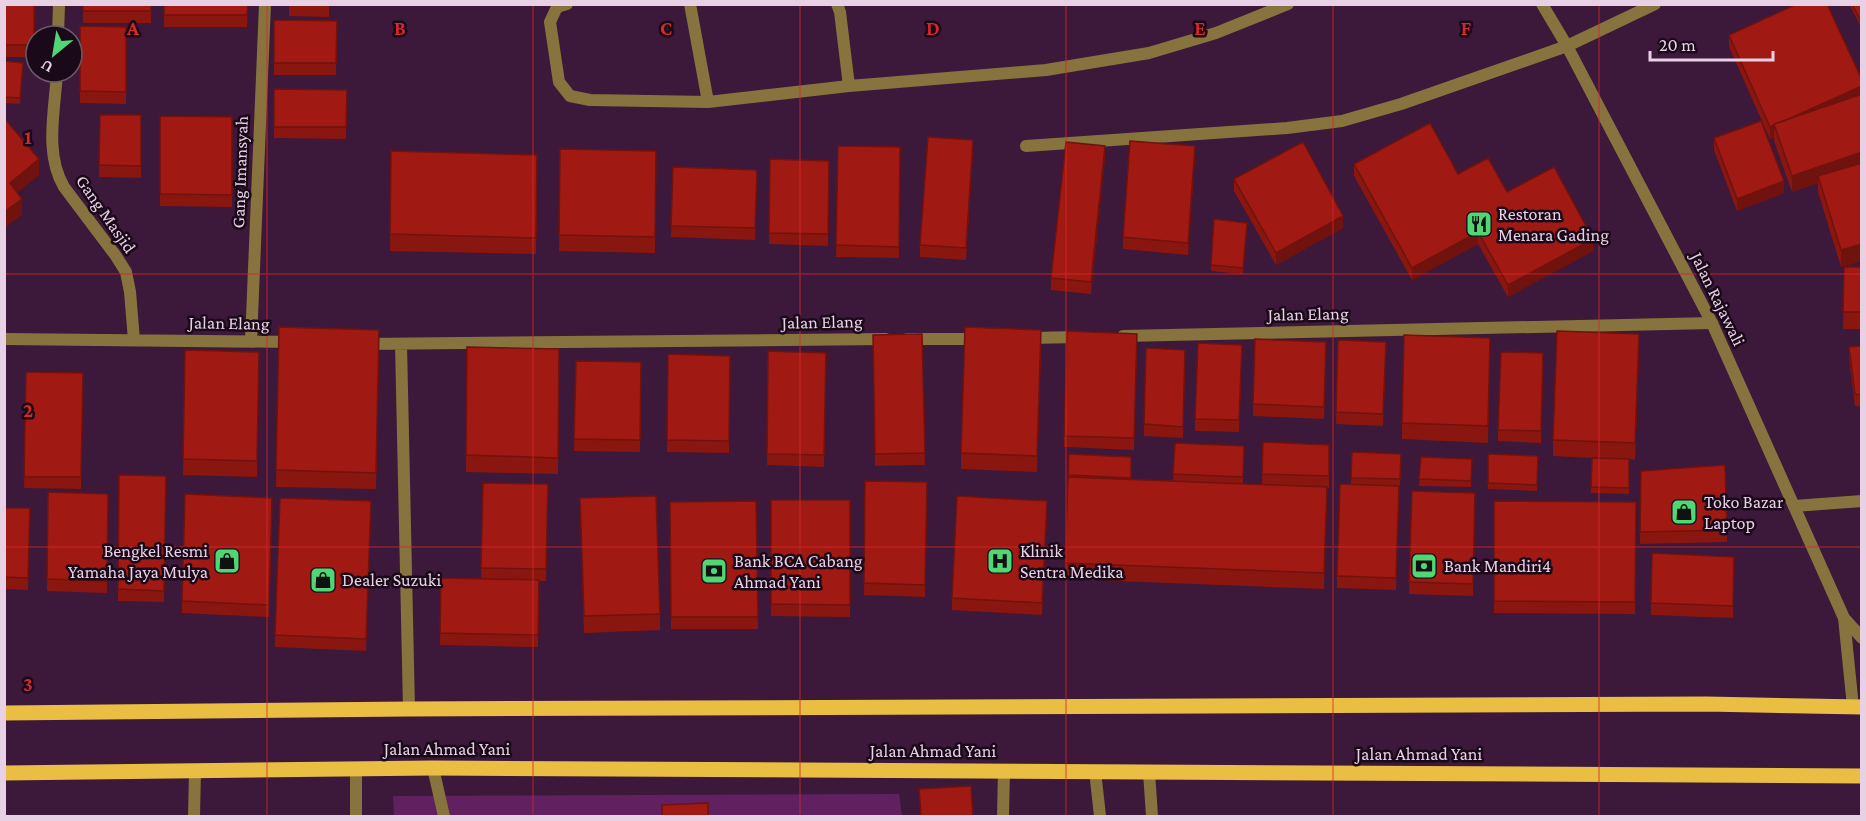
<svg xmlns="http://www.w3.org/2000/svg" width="1866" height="821" font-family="'Crimson Pro',serif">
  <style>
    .green { fill: #61205f }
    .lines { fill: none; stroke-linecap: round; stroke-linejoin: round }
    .service { stroke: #87733e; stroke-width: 12 }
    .minor { stroke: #87733e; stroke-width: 12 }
    .tertiary { stroke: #87733e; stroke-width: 12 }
    .primary { stroke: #e9be43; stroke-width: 15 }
    .wall { fill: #8a1610 }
    .shaded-wall { fill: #70120d }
    .building { fill: #a01a13; stroke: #70120d; stroke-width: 1.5 }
    .grid { fill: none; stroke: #d62828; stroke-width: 1.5; stroke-opacity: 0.55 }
    .labels { text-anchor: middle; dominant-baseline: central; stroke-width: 5; stroke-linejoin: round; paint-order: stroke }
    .street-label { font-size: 18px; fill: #e8d0e5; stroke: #1a0a19 }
    .poi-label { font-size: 18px; fill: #e8d0e5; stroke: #1a0a19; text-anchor: start }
    .grid-label { font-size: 20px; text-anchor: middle; font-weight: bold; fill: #d62828; stroke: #1a0a19; stroke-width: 5; stroke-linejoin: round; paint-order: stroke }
  </style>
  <rect width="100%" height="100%" fill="#3c183a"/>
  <path class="green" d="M 899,794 L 902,816 L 394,816 L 393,796 Z"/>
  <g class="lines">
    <path class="service" d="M 1794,506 L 1862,501
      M 433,768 L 444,816
      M 1095,771 L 1100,816
      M 1149,772 L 1152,816
      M 194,816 L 195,771
      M 1003,816 L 1004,771"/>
    <path class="minor" d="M 567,4 L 560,6 L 556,9 L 550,22 L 559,82 L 570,96 L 590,100 L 708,102 L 849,86 L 1046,70 L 1149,53 L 1216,33 L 1288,4
      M 690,4 L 708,102
      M 837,4 L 840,12 L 849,86
      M 58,36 L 59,4
      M 57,72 C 55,110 44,153 64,187 L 116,256 L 126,272 L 130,292 L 134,340
      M 1026,146 L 1287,128 L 1342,121 L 1401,104 L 1567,46
      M 1123,336 L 1712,323
      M 1027,338 L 1081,337
      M 4,339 L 292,342
      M 907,339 L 979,339
      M 251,341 L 265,4
      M 364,344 L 886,339
      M 401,344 L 409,709
      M 356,816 L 356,769"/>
    <path class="tertiary" d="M 1542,4 L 1567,46 L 1712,323 L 1844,618 L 1862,638
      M 1567,46 L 1655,4
      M 1844,618 L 1853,707"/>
    <path class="primary" d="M 4,713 L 409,709 L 1706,704 L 1862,707
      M 4,773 L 433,768 L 1862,776"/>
  </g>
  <path class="wall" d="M 4,4 L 35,4 L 34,57 L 4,57 Z
    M 83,4 L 151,4 L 151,23 L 83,23 Z
    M 164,4 L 248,4 L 247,27 L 164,27 Z
    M 289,4 L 329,4 L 329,17 L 289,16 Z
    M 1849,4 L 1862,4 L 1862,29 Z
    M 274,20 L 337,21 L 336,75 L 274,75 Z
    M 80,26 L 126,27 L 126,104 L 80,103 Z
    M 1729,35 L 1862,80 L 1862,261 L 1841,267 L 1818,192 L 1818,183 L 1792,192 L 1774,141 L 1774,137 L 1770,139 L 1729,47 Z
    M 4,61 L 23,69 L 20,104 L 4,103 Z
    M 347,90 L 346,139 L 274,138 L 274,127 Z
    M 100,115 L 141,115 L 141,178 L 99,177 Z
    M 160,116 L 232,117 L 232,207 L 160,206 Z
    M 1714,138 L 1784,193 L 1737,211 L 1714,150 Z
    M 838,146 L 900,147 L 899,258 L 836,257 Z
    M 560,149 L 656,151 L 655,253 L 559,251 Z
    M 391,151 L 537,155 L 536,254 L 390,251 Z
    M 973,152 L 966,260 L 920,257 L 920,245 Z
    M 1105,158 L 1091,294 L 1051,290 L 1051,278 Z
    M 1195,158 L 1188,255 L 1123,249 L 1123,237 Z
    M 770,159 L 829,161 L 828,246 L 769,244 Z
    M 1354,164 L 1458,174 L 1507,192 L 1593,251 L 1508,297 L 1478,244 L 1412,280 L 1354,176 Z
    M 673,167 L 757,170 L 755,240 L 671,237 Z
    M 1234,179 L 1343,228 L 1276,265 L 1234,191 Z
    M 1247,229 L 1243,274 L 1211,271 L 1211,265 Z
    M 1844,267 L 1862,267 L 1862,329 L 1843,329 Z
    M 279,327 L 379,330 L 376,489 L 276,487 Z
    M 922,334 L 925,465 L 875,466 L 873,335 Z
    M 1137,334 L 1134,450 L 1064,447 L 1064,436 Z
    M 1338,340 L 1386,354 L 1383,426 L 1336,424 Z
    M 1242,345 L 1239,432 L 1195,431 L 1195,419 Z
    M 1862,346 L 1862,407 L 1855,406 L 1849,359 L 1849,347 Z
    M 467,347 L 559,349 L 558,474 L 466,472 Z
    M 1041,347 L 1037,472 L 961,469 L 961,453 Z
    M 185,350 L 259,352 L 257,477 L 183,475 Z
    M 1185,350 L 1183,438 L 1144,436 L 1144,424 Z
    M 768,351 L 826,353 L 824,467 L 767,465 Z
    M 1639,351 L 1635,460 L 1629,459 L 1629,494 L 1591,493 L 1592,458 L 1553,456 L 1553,440 Z
    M 668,354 L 730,356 L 729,453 L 667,452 Z
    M 1326,354 L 1324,419 L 1253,416 L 1253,404 Z
    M 1490,355 L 1488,443 L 1402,439 L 1402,423 Z
    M 576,361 L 641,362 L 640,452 L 574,451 Z
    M 1543,365 L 1541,443 L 1498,441 L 1498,430 Z
    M 26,372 L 83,373 L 81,489 L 24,488 Z
    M 1263,442 L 1329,445 L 1329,488 L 1327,488 L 1324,589 L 1065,579 L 1069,454 L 1131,457 L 1131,480 L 1173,481 L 1175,443 L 1244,458 L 1243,484 L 1262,485 Z
    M 1352,452 L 1401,454 L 1400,486 L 1399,486 L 1396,590 L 1337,588 L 1337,576 L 1351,484 Z
    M 1488,454 L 1538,456 L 1537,491 L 1488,489 Z
    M 1421,457 L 1472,459 L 1471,487 L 1419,486 Z
    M 1641,471 L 1727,530 L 1727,542 L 1640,544 Z
    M 119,475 L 166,476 L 164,602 L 118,601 Z
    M 865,481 L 927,482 L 925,597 L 864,595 Z
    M 483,483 L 548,484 L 546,581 L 539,581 L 538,647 L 440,645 L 441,578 L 481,579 Z
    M 1412,491 L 1475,493 L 1473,596 L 1409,594 Z
    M 48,492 L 108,494 L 107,593 L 47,591 Z
    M 580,498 L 660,614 L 660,630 L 584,633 Z
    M 771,500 L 850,500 L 850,617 L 771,616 Z
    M 371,501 L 366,651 L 275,647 L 275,635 Z
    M 756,501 L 758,629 L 671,629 L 670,502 Z
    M 1494,501 L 1636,502 L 1635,614 L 1494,613 Z
    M 4,508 L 30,508 L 28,590 L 4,589 Z
    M 272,509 L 269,617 L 182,613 L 182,601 Z
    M 1047,513 L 1042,615 L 952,610 L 952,598 Z
    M 1734,557 L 1733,618 L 1651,615 L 1651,603 Z"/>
  <path class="shaded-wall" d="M 1862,86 L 1862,98 L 1774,125 Z
    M 1774,125 L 1774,137 L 1770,139 L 1770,127 Z
    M 973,140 L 973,152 L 966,260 L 966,248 Z
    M 1105,146 L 1105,158 L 1091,294 L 1091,282 Z
    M 1195,146 L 1195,158 L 1188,255 L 1188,243 Z
    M 1862,152 L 1862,168 L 1818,176 L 1818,183 L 1792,192 L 1792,176 Z
    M 39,159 L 39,175 L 10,199 L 10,183 Z
    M 1784,181 L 1784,193 L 1737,211 L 1737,199 Z
    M 22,199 L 22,215 L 4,228 L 4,212 Z
    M 1343,216 L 1343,228 L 1276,265 L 1276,253 Z
    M 1478,232 L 1478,244 L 1412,280 L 1412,268 Z
    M 1593,239 L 1593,251 L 1508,297 L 1508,285 Z
    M 1862,244 L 1862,261 L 1841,267 L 1841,250 Z
    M 1041,330 L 1041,347 L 1037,472 L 1037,456 Z
    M 1639,334 L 1639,351 L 1635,460 L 1635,443 Z
    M 1047,501 L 1047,513 L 1042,615 L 1042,603 Z"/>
  <path class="building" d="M 4,4 L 34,4 L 34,45 L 4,45 Z
    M 83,4 L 151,4 L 151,11 L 83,11 Z
    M 164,4 L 248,4 L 247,15 L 164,15 Z
    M 1797,4 L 1827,4 L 1862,80 L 1862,86 L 1784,121 L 1774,124 L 1774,125 L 1770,127 L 1729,35 Z
    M 1852,4 L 1862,4 L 1862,23 Z
    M 274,20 L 337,21 L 336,63 L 274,63 Z
    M 80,26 L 126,27 L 126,92 L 80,91 Z
    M 4,61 L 23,63 L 20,98 L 4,97 Z
    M 274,89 L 347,90 L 346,127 L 274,127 Z
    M 1862,94 L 1862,152 L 1792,176 L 1774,124 Z
    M 100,115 L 141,115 L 141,166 L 99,165 Z
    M 160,116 L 232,117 L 232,195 L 160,194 Z
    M 4,118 L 39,159 L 10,183 L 22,199 L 4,212 Z
    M 1761,121 L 1784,181 L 1737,199 L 1714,138 Z
    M 1430,123 L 1458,174 L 1488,158 L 1507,192 L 1554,167 L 1593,239 L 1508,285 L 1478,232 L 1412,268 L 1354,164 Z
    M 928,137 L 973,140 L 966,248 L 920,245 Z
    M 1130,141 L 1195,146 L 1188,243 L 1123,237 Z
    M 1066,142 L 1105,146 L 1091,282 L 1051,278 Z
    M 1303,142 L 1343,216 L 1276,253 L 1234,179 Z
    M 838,146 L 900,147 L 899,247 L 836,245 Z
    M 560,149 L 656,151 L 655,237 L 559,235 Z
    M 391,151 L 537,155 L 536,238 L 390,234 Z
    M 770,159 L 829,161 L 828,234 L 769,233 Z
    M 1862,163 L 1862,244 L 1841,250 L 1818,176 Z
    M 673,167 L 757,170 L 755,228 L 671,226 Z
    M 1214,219 L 1247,223 L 1243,268 L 1211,265 Z
    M 1844,267 L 1862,267 L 1862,312 L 1843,312 Z
    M 279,327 L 379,330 L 376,473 L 276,470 Z
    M 965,327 L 1041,330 L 1037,456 L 961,453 Z
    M 1067,331 L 1137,334 L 1134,438 L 1064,436 Z
    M 1557,331 L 1639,334 L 1635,443 L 1553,440 Z
    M 922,334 L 925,453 L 875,454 L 873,335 Z
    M 1404,335 L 1490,338 L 1488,426 L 1402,423 Z
    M 1255,339 L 1326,342 L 1324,407 L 1253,404 Z
    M 1338,340 L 1386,342 L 1383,414 L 1336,412 Z
    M 1198,343 L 1242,345 L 1239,420 L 1195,419 Z
    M 1862,346 L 1862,395 L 1855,394 L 1849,347 Z
    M 467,347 L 559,349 L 558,458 L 466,455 Z
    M 1146,348 L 1185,350 L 1183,427 L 1144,424 Z
    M 185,350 L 259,352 L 257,461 L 183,459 Z
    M 768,351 L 826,353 L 824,455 L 767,454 Z
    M 1501,352 L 1543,353 L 1541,431 L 1498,430 Z
    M 668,354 L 730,356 L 729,441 L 667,440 Z
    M 576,361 L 641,362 L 640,440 L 574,439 Z
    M 26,372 L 83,373 L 81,477 L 24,477 Z
    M 1263,442 L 1329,445 L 1329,476 L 1262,474 Z
    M 1175,443 L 1244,446 L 1243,477 L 1173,474 Z
    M 1352,452 L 1401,454 L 1400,479 L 1351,478 Z
    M 1069,454 L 1131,457 L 1131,478 L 1068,475 Z
    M 1488,454 L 1538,456 L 1537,485 L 1488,483 Z
    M 1421,457 L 1472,459 L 1471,481 L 1419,479 Z
    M 1592,458 L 1629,459 L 1629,488 L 1591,487 Z
    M 1725,465 L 1727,530 L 1640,532 L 1641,471 Z
    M 119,475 L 166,476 L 164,591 L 118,589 Z
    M 1068,477 L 1327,487 L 1324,573 L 1065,563 Z
    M 865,481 L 927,482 L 925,585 L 864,583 Z
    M 483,483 L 548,484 L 546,569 L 481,568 Z
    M 1340,484 L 1399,486 L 1396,578 L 1337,576 Z
    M 1412,491 L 1475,493 L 1473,584 L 1409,582 Z
    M 48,492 L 108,494 L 107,581 L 47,579 Z
    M 185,494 L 272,498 L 269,605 L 182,601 Z
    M 656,496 L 660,614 L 584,616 L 580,498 Z
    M 957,496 L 1047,501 L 1042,603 L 952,598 Z
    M 280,498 L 371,501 L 366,639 L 275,635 Z
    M 771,500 L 850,500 L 850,605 L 771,604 Z
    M 756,501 L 758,617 L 671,617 L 670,502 Z
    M 1494,501 L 1636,502 L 1635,602 L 1494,601 Z
    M 4,508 L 30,508 L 28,578 L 4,577 Z
    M 1652,553 L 1734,557 L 1733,606 L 1651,603 Z
    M 441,578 L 539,580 L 538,635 L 440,633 Z
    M 971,786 L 973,816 L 921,816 L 919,789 Z
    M 708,803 L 708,816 L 662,816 L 662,805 Z"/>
  <path class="grid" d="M 267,4 L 267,816M 533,4 L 533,816M 800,4 L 800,816M 1066,4 L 1066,816M 1333,4 L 1333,816M 1599,4 L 1599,816M 4,274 L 1862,274M 4,547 L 1862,547"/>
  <defs>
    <g id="restaurant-square" transform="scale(1.35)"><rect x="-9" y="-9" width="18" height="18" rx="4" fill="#51d674" stroke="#1a0a19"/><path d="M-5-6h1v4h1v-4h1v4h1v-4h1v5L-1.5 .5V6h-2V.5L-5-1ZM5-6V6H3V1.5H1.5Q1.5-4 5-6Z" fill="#111"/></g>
    <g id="shop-square" transform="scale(1.35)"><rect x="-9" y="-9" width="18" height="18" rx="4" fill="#51d674" stroke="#1a0a19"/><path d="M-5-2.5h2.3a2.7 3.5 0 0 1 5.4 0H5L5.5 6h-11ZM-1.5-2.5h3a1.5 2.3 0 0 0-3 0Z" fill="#111"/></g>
    <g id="hospital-square" transform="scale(1.35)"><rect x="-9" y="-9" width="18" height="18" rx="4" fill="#51d674" stroke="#1a0a19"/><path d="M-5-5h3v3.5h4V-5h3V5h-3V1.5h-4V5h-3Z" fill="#111"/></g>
    <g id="bank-square" transform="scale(1.35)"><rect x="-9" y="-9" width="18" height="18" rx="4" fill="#51d674" stroke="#1a0a19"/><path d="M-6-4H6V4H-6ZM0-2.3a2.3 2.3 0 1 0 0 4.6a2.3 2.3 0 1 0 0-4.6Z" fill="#111"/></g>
  </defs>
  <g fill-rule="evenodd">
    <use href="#restaurant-square" x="1479" y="224"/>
    <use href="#shop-square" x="1684" y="512"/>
    <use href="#shop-square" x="227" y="561"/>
    <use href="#hospital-square" x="1000" y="561"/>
    <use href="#bank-square" x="1424" y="566"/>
    <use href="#bank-square" x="714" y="571"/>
    <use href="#shop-square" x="323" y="580"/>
  </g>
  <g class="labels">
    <g class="street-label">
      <text transform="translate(240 172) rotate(-88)">Gang Imansyah</text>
      <text transform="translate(106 214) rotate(55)">Gang Masjid</text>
      <text transform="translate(1718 299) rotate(64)">Jalan Rajawali</text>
      <text transform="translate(1308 314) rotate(-1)">Jalan Elang</text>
      <text transform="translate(822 322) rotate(-1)">Jalan Elang</text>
      <text transform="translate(229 323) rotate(1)">Jalan Elang</text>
      <text x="447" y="749">Jalan Ahmad Yani</text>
      <text x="933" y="751">Jalan Ahmad Yani</text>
      <text x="1419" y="754">Jalan Ahmad Yani</text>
    </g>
    <g class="poi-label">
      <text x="1498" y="214">Restoran<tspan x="1498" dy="21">Menara Gading</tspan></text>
      <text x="1704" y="502">Toko Bazar<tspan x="1704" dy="21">Laptop</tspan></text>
      <text x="208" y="551" text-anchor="end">Bengkel Resmi<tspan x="208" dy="21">Yamaha Jaya Mulya</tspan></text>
      <text x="1020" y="551">Klinik<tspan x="1020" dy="21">Sentra Medika</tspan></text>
      <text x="734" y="561">Bank BCA Cabang<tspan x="734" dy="21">Ahmad Yani</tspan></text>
      <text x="1444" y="566">Bank Mandiri4</text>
      <text x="342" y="580">Dealer Suzuki</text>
    </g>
  </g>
  <g class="grid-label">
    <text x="133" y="35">A</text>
    <text x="400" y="35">B</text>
    <text x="666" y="35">C</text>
    <text x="933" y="35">D</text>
    <text x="1200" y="35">E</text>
    <text x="1466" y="35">F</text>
    <text x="28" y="144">1</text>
    <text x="28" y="417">2</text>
    <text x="28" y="691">3</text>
  </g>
  <rect width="1866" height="821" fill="none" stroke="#e8d0e5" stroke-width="12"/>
  <g transform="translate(54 54) rotate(210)"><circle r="28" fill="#1a0a19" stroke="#6c596b" stroke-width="1.5"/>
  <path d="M0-4.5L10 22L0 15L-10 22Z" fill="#51d674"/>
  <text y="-9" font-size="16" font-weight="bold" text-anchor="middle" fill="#e8d0e5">U</text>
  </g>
  <path d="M1650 51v9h123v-9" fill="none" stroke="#e8d0e5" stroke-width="3"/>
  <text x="1659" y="51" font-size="18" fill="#e8d0e5" stroke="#1a0a19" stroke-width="4.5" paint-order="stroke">20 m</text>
</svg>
